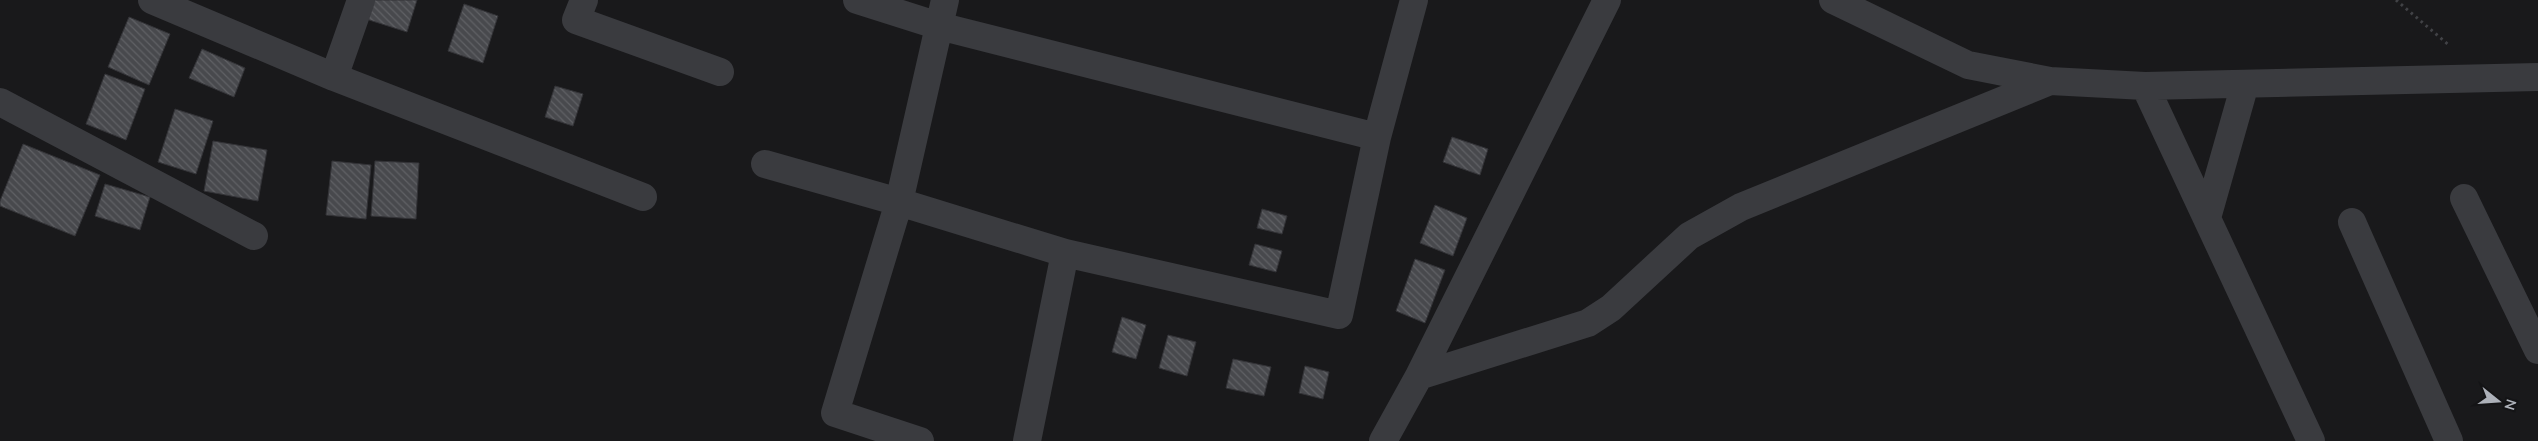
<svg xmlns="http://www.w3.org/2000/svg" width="2538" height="441" font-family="'Nunito Sans',sans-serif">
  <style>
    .building { fill: url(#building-back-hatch); stroke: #333337 }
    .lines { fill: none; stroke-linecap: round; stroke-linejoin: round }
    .path { stroke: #414246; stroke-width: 3; stroke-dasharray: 2.5 4; stroke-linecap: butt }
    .street { stroke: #3a3b3f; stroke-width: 28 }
  </style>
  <defs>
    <pattern id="building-back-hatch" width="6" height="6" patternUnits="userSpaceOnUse" patternTransform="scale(1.25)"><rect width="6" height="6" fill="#48494d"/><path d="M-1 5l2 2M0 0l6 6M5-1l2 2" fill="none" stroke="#606165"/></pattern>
  </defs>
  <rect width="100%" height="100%" fill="#19191b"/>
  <path class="building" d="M 369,0 L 417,0 L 407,32 L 363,18 Z
    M 464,4 L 498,16 L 483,63 L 448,51 Z
    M 129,17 L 170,34 L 149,85 L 108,67 Z
    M 202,49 L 245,68 L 234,97 L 189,78 Z
    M 105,74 L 145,89 L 126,140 L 86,124 Z
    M 555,86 L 583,94 L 573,126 L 545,117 Z
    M 175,109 L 213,121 L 196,174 L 158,162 Z
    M 1452,137 L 1488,149 L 1480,175 L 1443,162 Z
    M 213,141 L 267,150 L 258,201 L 204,191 Z
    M 23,144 L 100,175 L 75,236 L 0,206 L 0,201 Z
    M 332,161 L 371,165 L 366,219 L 326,215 Z
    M 375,161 L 419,163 L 416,219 L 371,216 Z
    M 105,184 L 150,197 L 140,230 L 95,216 Z
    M 1435,205 L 1467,218 L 1453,256 L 1420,243 Z
    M 1262,209 L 1287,216 L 1282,234 L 1257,228 Z
    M 1255,244 L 1282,251 L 1276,272 L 1249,265 Z
    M 1415,259 L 1445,270 L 1425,323 L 1396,311 Z
    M 1122,317 L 1146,325 L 1136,359 L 1112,352 Z
    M 1168,335 L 1196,342 L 1187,376 L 1159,368 Z
    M 1233,359 L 1271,367 L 1264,396 L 1226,388 Z
    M 1305,366 L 1329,372 L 1323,399 L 1299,393 Z"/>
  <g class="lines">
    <path class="path" d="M 2396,0 L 2450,46"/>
    <path class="street" d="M 152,0 L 334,77 L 643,197
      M 584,0 L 576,20 L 720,72
      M 857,0 L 939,26 L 1377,137
      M 1833,0 L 1968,65 L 2050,81 L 2145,86 L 2538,77
      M 334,77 L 361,0
      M 2145,86 L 2311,441
      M 0,102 L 254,236
      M 765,164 L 899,202 L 1065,253
      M 2464,198 L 2538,350
      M 2207,218 L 2245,84
      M 2352,222 L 2449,441
      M 1419,376 L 1588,323 L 1611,308 L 1689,236 L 1741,207 L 2050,81
      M 920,441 L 835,413 L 899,202 L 945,0
      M 1027,441 L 1065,253 L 1339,315 L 1377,137 L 1414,0
      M 1383,441 L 1419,376 L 1607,0"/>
  </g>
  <g transform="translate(2498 401) rotate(107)" stroke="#141416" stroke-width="4" paint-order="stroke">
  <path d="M0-4L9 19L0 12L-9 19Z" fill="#adb1b9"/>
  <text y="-8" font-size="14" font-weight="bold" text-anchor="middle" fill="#adb1b9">N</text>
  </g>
</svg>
